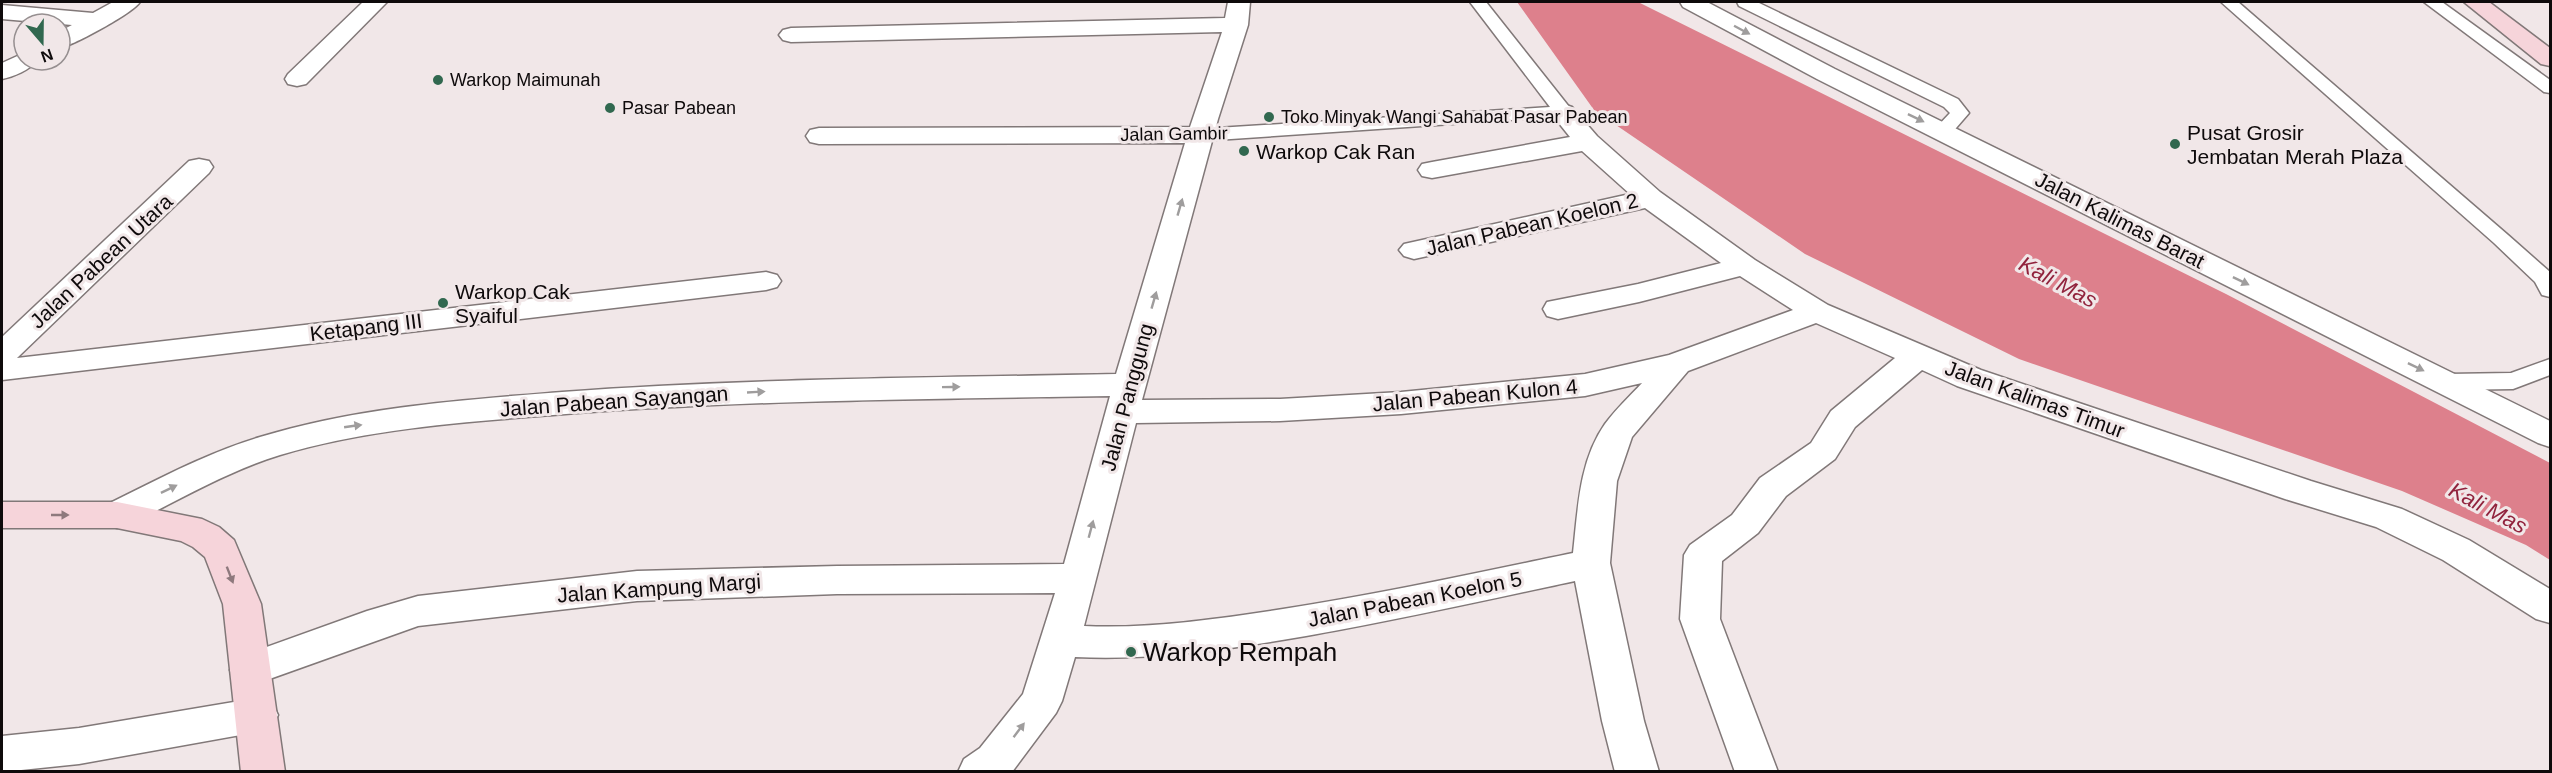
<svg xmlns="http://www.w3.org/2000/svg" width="2552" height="773" font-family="Arial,sans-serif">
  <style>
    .water { fill: #dd808c }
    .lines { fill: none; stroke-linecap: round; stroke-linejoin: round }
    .lane-casing { stroke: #817878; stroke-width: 3 }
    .street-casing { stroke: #817878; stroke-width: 3 }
    .secondary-casing { stroke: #817878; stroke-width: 3 }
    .lane { fill: #fff; fill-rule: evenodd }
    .street { fill: #fff; fill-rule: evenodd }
    .secondary { fill: #f6d4da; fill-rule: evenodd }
    .oneway { fill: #9f9d9d }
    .oneway2 { fill: #8e797d }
    .poi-dot { fill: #31684f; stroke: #f1e7e8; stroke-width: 2 }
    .labels { text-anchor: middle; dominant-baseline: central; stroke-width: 6; stroke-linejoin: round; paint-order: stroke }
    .far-poi-label { font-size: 18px; fill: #0e0a0b; stroke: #f1e7e8; text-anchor: start }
    .far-street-label { font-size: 18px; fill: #0e0a0b; stroke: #f1e7e8 }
    .poi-label { font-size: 21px; fill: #0e0a0b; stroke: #f1e7e8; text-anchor: start }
    .street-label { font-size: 21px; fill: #0e0a0b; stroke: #f1e7e8 }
    .water-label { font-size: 22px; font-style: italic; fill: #91233d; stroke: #f1e7e8 }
    .near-poi-label { font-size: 26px; fill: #0e0a0b; stroke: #f1e7e8; text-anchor: start }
  </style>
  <rect width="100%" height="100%" fill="#f1e7e8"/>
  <path class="water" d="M 1517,2 L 1638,2 L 2226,294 L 2550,463 L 2550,560 L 2526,545 L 2402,491 L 2019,359 L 1805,254 L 1594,110 Z"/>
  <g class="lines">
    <g class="lane-casing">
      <path id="lane" d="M 1470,2 L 1486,2 L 1570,108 L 1572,112 L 1570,116 L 1201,141 L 1194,139 L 1191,135 L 1194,131 L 1201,129 L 1550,107 Z
        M 1737,2 L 1757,2 L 1958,99 L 1969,113 L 1950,135 L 1936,135 L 1933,131 L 1950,113 L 1944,107 L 1739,6 Z
        M 2221,2 L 2238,2 L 2508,235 L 2550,272 L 2550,297 L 2542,295 L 2535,282 L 2494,243 Z
        M 2424,2 L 2442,2 L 2550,80 L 2550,93 L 2544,92 Z
        M 2550,359 L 2550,375 L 2513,389 L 2448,390 L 2440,388 L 2436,382 L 2440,376 L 2448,374 L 2511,373 Z"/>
    </g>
    <g class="street-casing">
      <path id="street" d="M 113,2 L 140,2 C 133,13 74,45 60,48 L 60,31 L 72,25 L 2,19 L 2,5 L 93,13 Z
        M 363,2 L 387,2 L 306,84 L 297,86 L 288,84 L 285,79 L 288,74 Z
        M 1228,2 L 1250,2 L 1248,25 L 1218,119 L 1142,400 L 1280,399 L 1401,392 L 1585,374 L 1669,355 L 1793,310 L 1740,276 L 1639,302 L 1558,319 L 1547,316 L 1543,309 L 1547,302 L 1638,284 L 1721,263 L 1645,208 L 1414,259 L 1404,256 L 1399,250 L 1404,244 L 1630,194 L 1582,151 L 1432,178 L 1422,176 L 1418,170 L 1422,164 L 1432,162 L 1570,137 L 1550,112 L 1554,107 L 1563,104 L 1572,107 L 1597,136 L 1660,192 L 1755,260 L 1828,305 L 1981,370 L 2311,481 L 2402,509 L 2469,540 L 2550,589 L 2550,623 L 2536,619 L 2443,560 L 2376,527 L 2285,499 L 1957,386 L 1922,370 L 1855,427 L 1835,459 L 1786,496 L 1758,533 L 1722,561 L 1720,619 L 1778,772 L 1735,772 L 1680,619 L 1684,555 L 1690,545 L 1732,515 L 1760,478 L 1811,443 L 1831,411 L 1895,358 L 1816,323 L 1688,371 L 1632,437 L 1617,481 L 1610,563 L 1644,721 L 1659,772 L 1615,772 L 1602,721 L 1575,581 C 1486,600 1397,620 1306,636 C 1230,649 1152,661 1075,657 L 1062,701 L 1056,713 L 1012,772 L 958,772 L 964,759 L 980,748 L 1023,694 L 1055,593 L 837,594 L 637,601 L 418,626 L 250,686 L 236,682 L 230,670 L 236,658 L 367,611 L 418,596 L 637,571 L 837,566 L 1064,564 L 1110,396 C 924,399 738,400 553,415 C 463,422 366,429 280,455 C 228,471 179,500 130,524 L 117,528 L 104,524 L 99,515 L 104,506 C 155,481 206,453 260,437 C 358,407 461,400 562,392 C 747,378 932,378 1116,374 L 1185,143 L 819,144 L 810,142 L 806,136 L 810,130 L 819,128 L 1190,127 L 1222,32 L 791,42 L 783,40 L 779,35 L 783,30 L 791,28 L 1225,18 ZM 1642,383 C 1630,396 1616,409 1605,424 C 1579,461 1578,509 1573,553 C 1477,573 1380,594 1283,609 C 1217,619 1150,629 1084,626 L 1136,423 L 1280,421 L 1401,414 L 1585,396 Z
        M 1680,2 L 1707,2 L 1835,69 L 2550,421 L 2550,447 L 2538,443 L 1817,79 L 1683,7 Z
        M 24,53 L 24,60 L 37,60 C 30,70 13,77 2,79 L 2,63 Z
        M 199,159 L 209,161 L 213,167 L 209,173 L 17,358 L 766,272 L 777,275 L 781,281 L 777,287 L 766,290 L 2,380 L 2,337 L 189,161 Z
        M 257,698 L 272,703 L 278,715 L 272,727 L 257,732 L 79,764 L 2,772 L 2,736 L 79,728 Z"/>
    </g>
    <g class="secondary-casing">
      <path id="secondary" d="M 2464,2 L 2489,2 L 2550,48 L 2550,66 L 2541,64 Z
        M 2,502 L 117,502 L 202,519 L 219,527 L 234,540 L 261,604 L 285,772 L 241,772 L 223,604 L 205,557 L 193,547 L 181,541 L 117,528 L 2,528 Z"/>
    </g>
    <use href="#lane" class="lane"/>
    <use href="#street" class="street"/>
    <use href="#secondary" class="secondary"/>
  </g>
  <defs><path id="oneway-solid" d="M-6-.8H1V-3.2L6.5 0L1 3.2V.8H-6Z" transform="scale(1.5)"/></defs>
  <g class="oneway">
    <use href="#oneway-solid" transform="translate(1742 30) rotate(28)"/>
    <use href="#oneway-solid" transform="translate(1916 118) rotate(26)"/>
    <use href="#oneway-solid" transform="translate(1180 207) rotate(-74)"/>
    <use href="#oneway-solid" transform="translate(2241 281) rotate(26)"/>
    <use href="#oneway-solid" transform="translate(1154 300) rotate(-74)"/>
    <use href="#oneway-solid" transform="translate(2416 367) rotate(26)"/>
    <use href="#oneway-solid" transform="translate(951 387) rotate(-1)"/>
    <use href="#oneway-solid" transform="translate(756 392) rotate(-3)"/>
    <use href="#oneway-solid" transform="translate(353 426) rotate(-8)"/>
    <use href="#oneway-solid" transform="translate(169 489) rotate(-26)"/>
    <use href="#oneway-solid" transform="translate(1091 529) rotate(-75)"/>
    <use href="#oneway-solid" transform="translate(1019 730) rotate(-53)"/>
  </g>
  <g class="oneway2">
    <use href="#oneway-solid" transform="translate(60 515)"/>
    <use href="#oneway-solid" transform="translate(230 575) rotate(69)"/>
  </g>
  <g class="poi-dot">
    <circle cx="438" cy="80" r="6"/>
    <circle cx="610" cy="108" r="6"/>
    <circle cx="1269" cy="117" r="6"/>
    <circle cx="2175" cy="144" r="6"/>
    <circle cx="1244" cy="151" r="6"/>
    <circle cx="443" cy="303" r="6"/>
    <circle cx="1131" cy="652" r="6"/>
  </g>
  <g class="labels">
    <g class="far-poi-label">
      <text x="450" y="80">Warkop Maimunah</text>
      <text x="622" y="108">Pasar Pabean</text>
      <text x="1281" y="117">Toko Minyak Wangi Sahabat Pasar Pabean</text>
    </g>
    <g class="far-street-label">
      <text transform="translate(1174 134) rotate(-1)">Jalan Gambir</text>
    </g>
    <g class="poi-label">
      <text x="2187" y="132">Pusat Grosir<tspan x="2187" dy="24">Jembatan Merah Plaza</tspan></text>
      <text x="1256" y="151">Warkop Cak Ran</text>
      <text x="455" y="291">Warkop Cak<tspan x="455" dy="24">Syaiful</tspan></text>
    </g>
    <g class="street-label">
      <text transform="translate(2120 220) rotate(27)">Jalan Kalimas Barat</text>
      <text transform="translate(1532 224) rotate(-13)">Jalan Pabean Koelon 2</text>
      <text transform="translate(101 261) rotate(-43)">Jalan Pabean Utara</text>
      <text transform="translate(366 327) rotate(-7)">Ketapang III</text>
      <text transform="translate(1475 395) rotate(-5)">Jalan Pabean Kulon 4</text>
      <text transform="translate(1127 397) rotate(-75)">Jalan Panggung</text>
      <text transform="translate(2035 399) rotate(20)">Jalan Kalimas Timur</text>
      <text transform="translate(614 401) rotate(-4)">Jalan Pabean Sayangan</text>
      <text transform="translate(659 588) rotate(-4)">Jalan Kampung Margi</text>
      <text transform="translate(1415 599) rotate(-11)">Jalan Pabean Koelon 5</text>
    </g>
    <g class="water-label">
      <text transform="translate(2058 282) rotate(28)">Kali Mas</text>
      <text transform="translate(2488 508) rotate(28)">Kali Mas</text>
    </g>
    <g class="near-poi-label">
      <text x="1143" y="652">Warkop Rempah</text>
    </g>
  </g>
  <rect width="2552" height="773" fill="none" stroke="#0e0a0b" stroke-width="6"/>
  <g transform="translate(42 42) rotate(160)"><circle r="28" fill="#f1e7e8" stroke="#968f90" stroke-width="1.5"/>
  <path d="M0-4.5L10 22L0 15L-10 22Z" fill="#31684f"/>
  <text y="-9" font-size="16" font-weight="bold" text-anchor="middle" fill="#0e0a0b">N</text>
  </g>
</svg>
